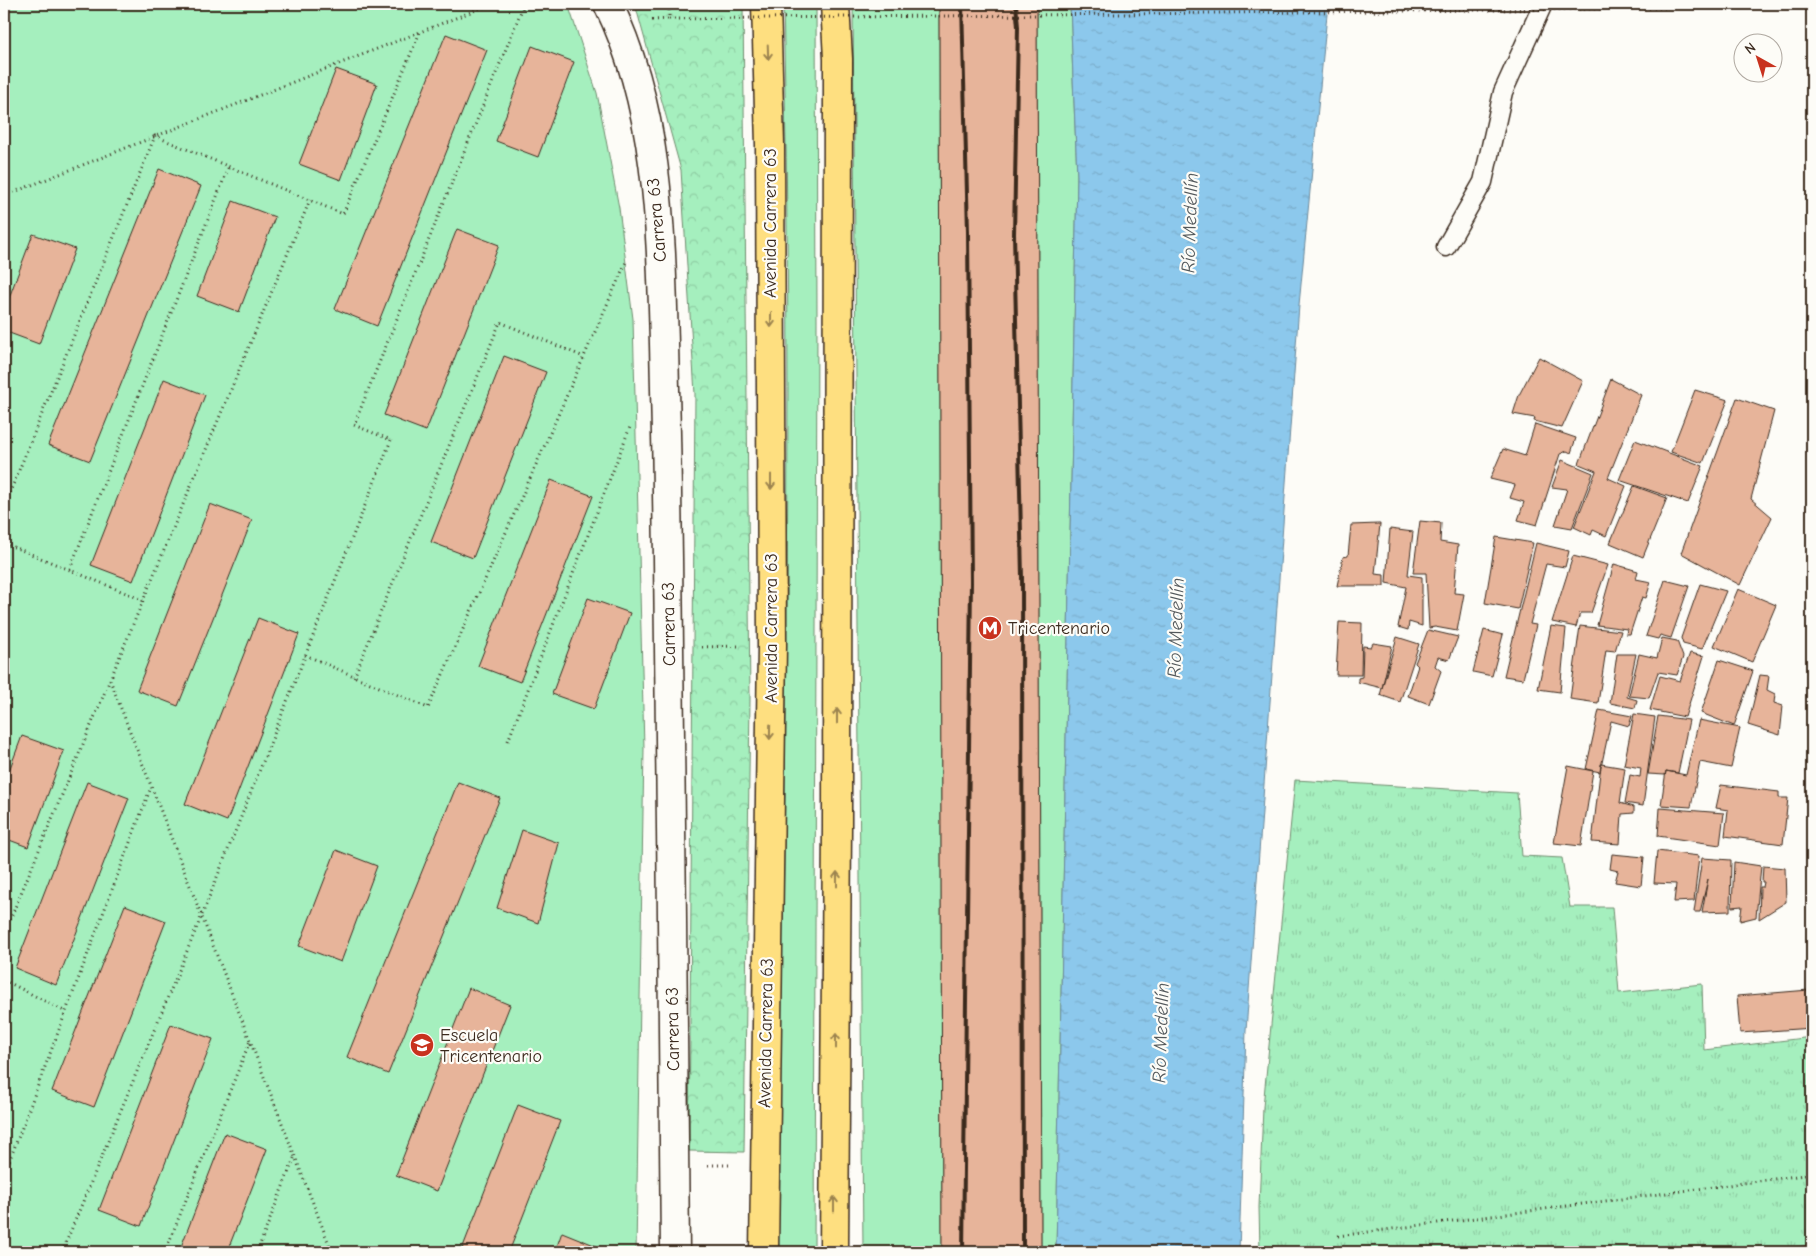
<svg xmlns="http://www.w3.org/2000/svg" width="1816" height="1256" font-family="'Comic Neue',sans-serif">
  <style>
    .green { fill: #a5efbe; stroke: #708c6e }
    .forest { fill: url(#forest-crowns); stroke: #708c6e }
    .park { fill: url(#park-tufts); stroke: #708c6e }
    .water { fill: url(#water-ripples); stroke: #6c899a }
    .building { fill: #e7b49a; stroke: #3b2a1e }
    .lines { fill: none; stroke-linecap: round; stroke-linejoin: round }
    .lane-casing { stroke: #3b2a1e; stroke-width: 21 }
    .street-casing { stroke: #3b2a1e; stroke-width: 31 }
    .highway-casing { stroke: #3b2a1e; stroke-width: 31 }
    .path { stroke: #3b2a1e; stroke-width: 3; stroke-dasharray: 1 4; stroke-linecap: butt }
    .lane { stroke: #fdfcf7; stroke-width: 18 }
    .street { stroke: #fdfcf7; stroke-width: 28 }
    .highway { stroke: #fedf80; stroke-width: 28 }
    .rail { stroke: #3b2a1e; stroke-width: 4 }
    .path-bridge { stroke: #3b2a1e; stroke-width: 3; stroke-dasharray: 1 4; stroke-linecap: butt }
    .oneway { stroke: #9c844f }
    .labels { text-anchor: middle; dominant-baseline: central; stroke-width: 4.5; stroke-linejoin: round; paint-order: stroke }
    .street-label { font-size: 18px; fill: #3b2a1e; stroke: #fdfcf7 }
    .poi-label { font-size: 18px; fill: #3b2a1e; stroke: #fdfcf7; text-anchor: start }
    .water-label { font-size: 19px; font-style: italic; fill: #53595c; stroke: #fdfcf7 }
  </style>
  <defs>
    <pattern id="forest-crowns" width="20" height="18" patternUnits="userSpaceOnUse" patternTransform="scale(1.25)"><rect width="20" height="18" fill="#a5efbe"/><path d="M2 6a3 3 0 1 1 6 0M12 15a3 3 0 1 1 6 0" fill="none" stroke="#8fcda3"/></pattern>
    <pattern id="park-tufts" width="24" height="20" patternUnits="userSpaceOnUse" patternTransform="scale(1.25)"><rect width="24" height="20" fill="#a5efbe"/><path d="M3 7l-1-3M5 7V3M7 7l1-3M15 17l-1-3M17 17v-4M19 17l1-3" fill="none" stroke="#8fcda3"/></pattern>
    <pattern id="water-ripples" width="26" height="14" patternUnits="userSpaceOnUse" patternTransform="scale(1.25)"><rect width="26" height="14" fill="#8cc8ec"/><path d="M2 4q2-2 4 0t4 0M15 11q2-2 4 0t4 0" fill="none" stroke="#7aacca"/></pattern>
  </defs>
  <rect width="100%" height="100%" fill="#fdfcf7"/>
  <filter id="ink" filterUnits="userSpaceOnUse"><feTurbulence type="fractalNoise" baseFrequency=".02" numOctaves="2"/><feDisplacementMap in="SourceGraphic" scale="10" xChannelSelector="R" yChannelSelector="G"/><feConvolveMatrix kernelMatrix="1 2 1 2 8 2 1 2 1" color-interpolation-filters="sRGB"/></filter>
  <g filter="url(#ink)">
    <path class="green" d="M 4,4 L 568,4 L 597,93 L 619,208 L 633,319 L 644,748 L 636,1252 L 4,1252 Z
      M 783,4 L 816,4 L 817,322 L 814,1252 L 779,1252 L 778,1233 C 784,823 794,413 783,4 Z
      M 853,4 L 939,4 L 942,1252 L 863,1252 Z
      M 1037,4 L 1070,4 L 1077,176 L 1056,1252 L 1041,1252 Z"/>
    <path class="forest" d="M 635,4 L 743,4 L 750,699 L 744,1152 L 689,1151 L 695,394 L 681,170 Z"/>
    <path class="park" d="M 1295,780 L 1517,793 L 1522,856 L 1562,858 L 1570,907 L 1612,907 L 1619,993 L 1702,984 L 1704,1050 L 1812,1037 L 1812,1244 L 1773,1252 L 1260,1252 L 1259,1207 L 1263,1107 Z"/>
    <path class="water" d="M 1070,4 L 1328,4 L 1299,305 L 1246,1031 L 1239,1252 L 1056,1252 L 1077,176 Z"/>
    <path class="building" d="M 939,4 L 1037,4 L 1041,1252 L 942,1252 Z
      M 446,34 L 487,50 L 377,326 L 335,309 Z
      M 532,46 L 574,62 L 538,157 L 496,141 Z
      M 336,69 L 377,84 L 341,180 L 299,164 Z
      M 159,169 L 201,186 L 90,461 L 48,445 Z
      M 233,201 L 275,217 L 239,312 L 197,296 Z
      M 457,229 L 499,245 L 426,431 L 384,415 Z
      M 33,234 L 75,249 L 39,344 L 4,331 L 4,311 Z
      M 504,356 L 546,372 L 473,558 L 431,542 Z
      M 1539,357 L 1583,381 L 1562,428 L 1534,421 L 1535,418 L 1513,414 L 1519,395 Z
      M 164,379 L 205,395 L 133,581 L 91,565 Z
      M 1611,379 L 1641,395 L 1608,478 L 1626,486 L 1606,536 L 1593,530 L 1591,535 L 1574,527 L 1596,471 L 1579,464 Z
      M 1695,390 L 1728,400 L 1703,463 L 1671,452 Z
      M 1737,398 L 1774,411 L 1751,499 L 1772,517 L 1740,585 L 1681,553 Z
      M 1535,424 L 1576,438 L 1571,453 L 1567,451 L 1560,454 L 1537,525 L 1518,520 L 1524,502 L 1510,498 L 1515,485 L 1490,479 L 1503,449 L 1525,456 Z
      M 1635,440 L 1703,466 L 1688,503 L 1619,480 Z
      M 1562,460 L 1593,473 L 1572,528 L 1555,525 L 1567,489 L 1552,487 Z
      M 551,480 L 593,496 L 520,682 L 478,666 Z
      M 1634,486 L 1667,498 L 1643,557 L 1610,543 Z
      M 210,504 L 252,520 L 178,706 L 137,690 Z
      M 1420,521 L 1441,523 L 1440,542 L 1458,545 L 1454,593 L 1464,594 L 1457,631 L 1435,627 L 1429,628 L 1426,573 L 1413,573 Z
      M 1378,524 L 1380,524 L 1375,574 L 1384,575 L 1384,586 L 1337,586 L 1343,557 L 1348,556 L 1351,525 Z
      M 1390,529 L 1413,532 L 1408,575 L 1422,577 L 1422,626 L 1409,622 L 1408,630 L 1398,627 L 1406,587 L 1386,583 Z
      M 1496,537 L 1533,543 L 1518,609 L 1485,603 Z
      M 1536,543 L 1569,551 L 1565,567 L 1546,564 L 1530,624 L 1536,625 L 1523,679 L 1504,676 Z
      M 1573,556 L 1608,565 L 1591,613 L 1580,613 L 1576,627 L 1552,622 Z
      M 1614,564 L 1638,571 L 1636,579 L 1651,582 L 1646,598 L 1642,597 L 1630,634 L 1626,634 L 1627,629 L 1597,625 Z
      M 1665,580 L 1689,586 L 1671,638 L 1660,635 L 1658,639 L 1646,636 Z
      M 1700,584 L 1726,591 L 1702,649 L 1683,644 L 1681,638 Z
      M 1738,589 L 1776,605 L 1752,662 L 1714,646 Z
      M 588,598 L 630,613 L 594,709 L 552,694 Z
      M 258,618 L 299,634 L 227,821 L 185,804 Z
      M 1339,622 L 1362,623 L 1361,675 L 1336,675 Z
      M 1551,626 L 1566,628 L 1560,692 L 1538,689 Z
      M 1580,626 L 1621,631 L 1615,651 L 1606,650 L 1598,703 L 1570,699 Z
      M 1428,630 L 1458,637 L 1449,660 L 1438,657 L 1435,666 L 1441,671 L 1429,704 L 1408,696 L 1418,666 L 1415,663 Z
      M 1484,630 L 1503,635 L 1492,676 L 1473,672 Z
      M 1397,637 L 1419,644 L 1400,702 L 1380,695 Z
      M 1662,638 L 1677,641 L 1683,657 L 1677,675 L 1658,672 L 1649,698 L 1629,696 L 1639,654 L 1657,658 Z
      M 1373,643 L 1392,646 L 1382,688 L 1358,682 L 1358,678 L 1362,677 L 1363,646 L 1371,647 Z
      M 1690,653 L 1704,656 L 1685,717 L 1650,710 L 1660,676 L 1680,681 Z
      M 1617,654 L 1636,654 L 1627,697 L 1637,700 L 1635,708 L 1610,703 Z
      M 1719,660 L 1753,671 L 1734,726 L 1701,713 Z
      M 1760,675 L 1769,676 L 1767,690 L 1775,694 L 1774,703 L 1783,706 L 1780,735 L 1748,725 Z
      M 1599,710 L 1632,716 L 1629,726 L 1611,721 L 1600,772 L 1586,769 Z
      M 1634,714 L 1655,717 L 1643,806 L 1625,803 L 1630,775 L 1640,777 L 1641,768 L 1624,765 Z
      M 1658,716 L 1689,720 L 1678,773 L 1666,771 L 1665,775 L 1648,774 Z
      M 1699,720 L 1740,728 L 1731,768 L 1700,762 L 1691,807 L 1661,805 L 1666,771 L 1686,775 Z
      M 22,736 L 64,751 L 28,847 L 4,838 L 4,784 Z
      M 1601,764 L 1625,768 L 1620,803 L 1634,807 L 1634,813 L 1622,814 L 1620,844 L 1592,842 Z
      M 1568,766 L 1593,771 L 1581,846 L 1554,843 Z
      M 87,782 L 129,798 L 56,985 L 15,968 Z
      M 458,782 L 500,798 L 388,1074 L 347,1057 Z
      M 1721,785 L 1779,792 L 1779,798 L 1788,798 L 1783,844 L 1725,836 L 1728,810 L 1716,808 Z
      M 1660,808 L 1724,813 L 1720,845 L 1658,836 Z
      M 522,830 L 559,843 L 538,923 L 497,908 Z
      M 336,850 L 377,866 L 341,962 L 299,946 Z
      M 1657,851 L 1699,856 L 1694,901 L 1674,902 L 1676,884 L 1654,883 Z
      M 1612,854 L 1644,857 L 1641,886 L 1615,882 L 1618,871 L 1610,869 Z
      M 1702,858 L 1731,860 L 1730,911 L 1702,912 L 1708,879 L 1700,912 L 1694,912 Z
      M 1734,862 L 1761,866 L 1756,917 L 1740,921 L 1742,906 L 1732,907 Z
      M 1763,866 L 1785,868 L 1786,902 L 1759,919 L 1760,887 L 1763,887 L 1764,882 L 1762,882 Z
      M 125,905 L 166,921 L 94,1107 L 52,1091 Z
      M 469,988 L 510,1005 L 437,1191 L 396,1175 Z
      M 1809,990 L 1812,1028 L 1740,1033 L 1737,996 Z
      M 171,1024 L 213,1039 L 141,1226 L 99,1210 Z
      M 518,1105 L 560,1121 L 509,1252 L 461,1252 Z
      M 225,1133 L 267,1149 L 227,1252 L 179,1252 Z
      M 562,1232 L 604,1249 L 603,1252 L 555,1252 Z"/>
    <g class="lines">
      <g class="lane-casing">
        <path id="lane" d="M 1446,247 L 1483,182 L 1503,92 L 1543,4"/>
      </g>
      <g class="street-casing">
        <path id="street" d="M 608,4 C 659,107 661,230 664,344 C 666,415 667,487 668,558 C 671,789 673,1021 675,1252"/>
      </g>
      <g class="highway-casing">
        <path id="highway" d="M 764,1252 L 772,645 L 770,145 L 766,4
          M 834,1252 L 837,826 L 838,59 L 835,4"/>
      </g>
      <path class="path" d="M 1666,8 L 1668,4
        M 652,20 L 669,19 L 669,4
        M 4,196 L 491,4
        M 4,507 L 155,136 L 343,214 L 420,32
        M 4,543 L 143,600
        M 70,569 L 229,166
        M 702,647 L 739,646
        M 305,655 L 428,708 L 626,262
        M 354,677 L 500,322 L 584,357
        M 110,680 L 332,1252
        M 508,741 L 630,427
        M 4,934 L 310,200
        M 4,980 L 66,1012
        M 708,1165 L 731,1165
        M 4,1175 L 151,787
        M 1338,1236 L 1812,1174
        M 62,1252 L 202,915 L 391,440 L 354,425 L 524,4
        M 165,1252 L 250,1041
        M 257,1252 L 295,1156"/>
      <use href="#lane" class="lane"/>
      <use href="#street" class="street"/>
      <use href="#highway" class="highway"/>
      <path class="rail" d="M 962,4 L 968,232 L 971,582 L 963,1252
        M 1016,4 L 1018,27 L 1014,234 L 1022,577 L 1023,1252"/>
      <path class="path-bridge" d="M 669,19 L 1666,8"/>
    </g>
    <defs><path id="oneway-shaft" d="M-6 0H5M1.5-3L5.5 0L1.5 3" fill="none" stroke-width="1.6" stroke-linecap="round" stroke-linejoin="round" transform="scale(1.25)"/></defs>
    <g class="oneway">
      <use href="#oneway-shaft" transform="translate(768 52) rotate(88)"/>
      <use href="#oneway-shaft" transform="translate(771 320) rotate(90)"/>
      <use href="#oneway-shaft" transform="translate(771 482) rotate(90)"/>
      <use href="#oneway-shaft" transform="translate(837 716) rotate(-90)"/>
      <use href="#oneway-shaft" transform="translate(770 732) rotate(91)"/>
      <use href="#oneway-shaft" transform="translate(837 879) rotate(-90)"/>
      <use href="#oneway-shaft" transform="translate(836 1041) rotate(-90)"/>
      <use href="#oneway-shaft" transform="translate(834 1204) rotate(-90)"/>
    </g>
  </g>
  <defs>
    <g id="metro-disc" transform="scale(1.25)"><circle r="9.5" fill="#c8321e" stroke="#fdfcf7"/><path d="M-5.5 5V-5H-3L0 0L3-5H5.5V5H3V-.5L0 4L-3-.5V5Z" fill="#fff"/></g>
    <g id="school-disc" transform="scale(1.25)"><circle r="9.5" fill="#c8321e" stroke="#fdfcf7"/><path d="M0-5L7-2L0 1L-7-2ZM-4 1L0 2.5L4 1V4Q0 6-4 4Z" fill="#fff"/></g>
  </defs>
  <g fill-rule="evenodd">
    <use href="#metro-disc" x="990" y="628"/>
    <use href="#school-disc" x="422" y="1045"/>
  </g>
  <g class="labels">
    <g class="street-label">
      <text transform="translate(657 220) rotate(-95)">Carrera 63</text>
      <text transform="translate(770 223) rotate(-90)">Avenida Carrera 63</text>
      <text transform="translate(669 624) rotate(-91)">Carrera 63</text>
      <text transform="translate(771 628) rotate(-90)">Avenida Carrera 63</text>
      <text transform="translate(673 1029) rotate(-91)">Carrera 63</text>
      <text transform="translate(766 1033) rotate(-89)">Avenida Carrera 63</text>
    </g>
    <g class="poi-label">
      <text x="1008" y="628">Tricentenario</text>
      <text x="440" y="1035">Escuela<tspan x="440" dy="21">Tricentenario</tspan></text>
    </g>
    <g class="water-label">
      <text transform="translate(1190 223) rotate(-88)">Río Medellín</text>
      <text transform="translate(1176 628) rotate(-88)">Río Medellín</text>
      <text transform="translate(1161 1033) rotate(-88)">Río Medellín</text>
    </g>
  </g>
  <rect width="1816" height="1256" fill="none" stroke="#fdfcf7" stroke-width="20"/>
  <rect x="10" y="10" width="1796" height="1236" fill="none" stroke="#3b2a1e" stroke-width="2" filter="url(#ink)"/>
  <g transform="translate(1758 58) rotate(321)"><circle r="24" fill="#fdfcf7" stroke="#afa8a0"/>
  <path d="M0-4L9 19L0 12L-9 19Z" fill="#c8321e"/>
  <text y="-8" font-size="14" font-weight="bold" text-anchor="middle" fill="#3b2a1e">N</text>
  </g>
</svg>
